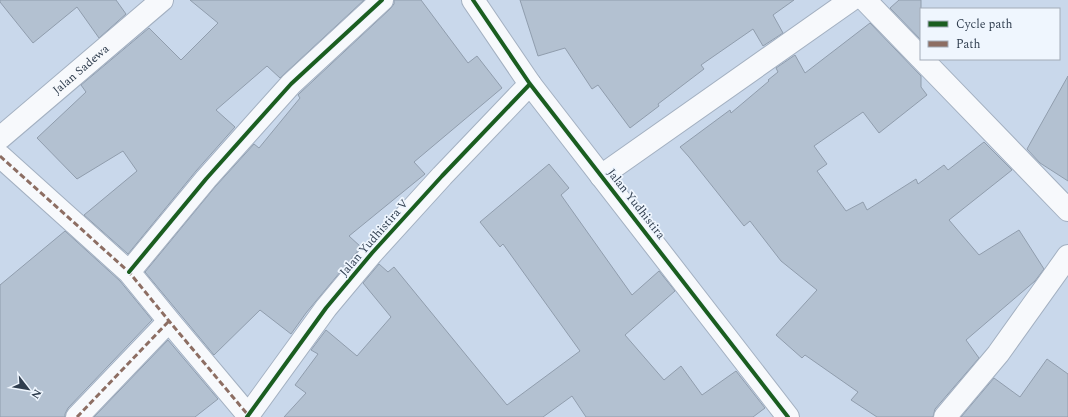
<svg xmlns="http://www.w3.org/2000/svg" width="1068" height="417" font-family="Spectral,serif">
  <style>
    .building { fill: #b3c1d1; stroke: #909dad }
    .lines { fill: none; stroke-linecap: round; stroke-linejoin: round }
    .street-casing { stroke: #a3b0c1; stroke-width: 24 }
    .secondary-casing { stroke: #a3b0c1; stroke-width: 24 }
    .street { stroke: #f7f9fc; stroke-width: 22 }
    .secondary { stroke: #f7f9fc; stroke-width: 22 }
    .quiet { stroke: #8d6e63; stroke-width: 3; stroke-dasharray: 6 3; stroke-linecap: butt }
    .cycleway-casing { stroke: #eff6fe; stroke-width: 6 }
    .cycleway { stroke: #1b5e20; stroke-width: 4 }
    .labels { text-anchor: middle; dominant-baseline: central; stroke-width: 3.5; stroke-linejoin: round; paint-order: stroke }
    .street-label { font-size: 12px; fill: #303e4f; stroke: #eff6fe }
  </style>
  <rect width="100%" height="100%" fill="#c9d8eb"/>
  <path class="building" d="M 0,0 L 116,0 L 126,14 L 99,38 L 77,7 L 33,43 L 0,2 Z
    M 190,0 L 364,0 L 280,78 L 267,66 L 216,110 L 235,127 L 196,171 L 128,254 L 84,215 L 137,171 L 123,151 L 77,179 L 37,138 L 86,92 L 81,85 L 149,28 L 181,60 L 218,23 Z
    M 394,0 L 421,0 L 468,63 L 477,56 L 502,88 L 414,162 L 425,174 L 349,236 L 361,247 L 306,313 L 291,334 L 260,310 L 214,355 L 145,272 L 215,187 L 254,144 L 259,148 L 300,98 L 298,95 L 300,93 L 390,9 L 394,4 Z
    M 520,0 L 794,0 L 773,15 L 783,33 L 763,46 L 753,29 L 701,65 L 704,69 L 658,104 L 659,106 L 630,128 L 598,85 L 592,89 L 565,48 L 538,56 Z
    M 899,0 L 921,0 L 921,40 L 890,8 Z
    M 870,23 L 921,76 L 921,87 L 927,95 L 879,133 L 863,112 L 814,146 L 827,164 L 817,171 L 846,211 L 863,202 L 867,210 L 916,179 L 918,184 L 944,165 L 948,170 L 984,142 L 1012,170 L 949,220 L 979,255 L 1019,230 L 1044,269 L 1035,281 L 966,340 L 979,358 L 935,409 L 933,417 L 877,417 L 851,400 L 858,392 L 805,355 L 802,358 L 776,335 L 817,290 L 781,261 L 750,221 L 744,226 L 689,157 L 680,147 L 730,110 L 731,113 L 769,81 L 768,80 L 778,72 L 776,68 L 795,55 L 805,73 Z
    M 1068,76 L 1068,181 L 1040,163 L 1027,149 Z
    M 549,164 L 569,188 L 561,195 L 632,295 L 659,271 L 675,291 L 625,335 L 664,380 L 681,366 L 702,395 L 736,371 L 765,408 L 753,417 L 586,417 L 572,396 L 543,417 L 284,417 L 306,393 L 295,385 L 318,354 L 311,350 L 326,330 L 357,356 L 391,317 L 363,283 L 379,264 L 388,272 L 394,267 L 507,405 L 580,351 L 503,244 L 500,247 L 480,222 Z
    M 65,231 L 120,281 L 152,320 L 68,408 L 65,414 L 65,417 L 0,417 L 0,285 Z
    M 168,340 L 218,399 L 195,417 L 94,417 Z
    M 1047,359 L 1068,374 L 1068,417 L 961,417 L 994,378 L 1020,397 Z"/>
  <g class="lines">
    <g class="street-casing">
      <path id="street" d="M 865,0 L 921,58
        M 922,59 L 1068,210
        M 0,156 L 129,272 L 169,321 L 248,415
        M 601,176 L 851,0
        M 129,272 L 206,179 L 291,84 L 382,0
        M 77,417 L 169,321
        M 247,417 L 326,308 L 372,253 L 442,176 L 530,84
        M 945,417 L 998,354 L 1068,256"/>
    </g>
    <g class="secondary-casing">
      <g id="secondary">
        <path d="M 473,0 L 530,84 L 788,417"/>
        <path id="s1" d="M 0,138 L 162,0"/>
      </g>
    </g>
    <use href="#street" class="street"/>
    <use href="#secondary" class="secondary"/>
    <path class="quiet" d="M 0,156 L 129,272 L 169,321 L 248,415
      M 77,417 L 169,321"/>
    <g class="cycleway-casing">
      <path id="cycleway" d="M 473,0 L 530,84 L 788,417
        M 129,272 L 206,179 L 291,84 L 382,0
        M 247,417 L 326,308 L 372,253 L 442,176 L 530,84"/>
    </g>
    <use href="#cycleway" class="cycleway"/>
  </g>
  <g class="labels">
    <g class="street-label">
      <text stroke="none"><textPath href="#s1" startOffset="106">Jalan Sadewa</textPath></text>
      <text transform="translate(636 204) rotate(52)">Jalan Yudhistira</text>
      <text transform="translate(374 238) rotate(-49)">Jalan Yudhistira V</text>
    </g>
  </g>
  <rect x="920" y="8" width="140" height="52" fill="#eff6fe" stroke="#a3acb8"/>
  <rect x="928" y="21" width="20" height="6" fill="#1b5e20" stroke="#a3acb8"/>
  <text x="956" y="28" font-size="12" fill="#303e4f">Cycle path</text>
  <rect x="928" y="41" width="20" height="6" fill="#8d6e63" stroke="#a3acb8"/>
  <text x="956" y="48" font-size="12" fill="#303e4f">Path</text>
  <g transform="translate(28 389) rotate(121)" stroke="#eff6fe" stroke-width="3" paint-order="stroke">
  <path d="M0-3L7 15L0 10L-7 15Z" fill="#303e4f"/>
  <text y="-6" font-size="11" font-weight="bold" text-anchor="middle" fill="#303e4f">N</text>
  </g>
</svg>
